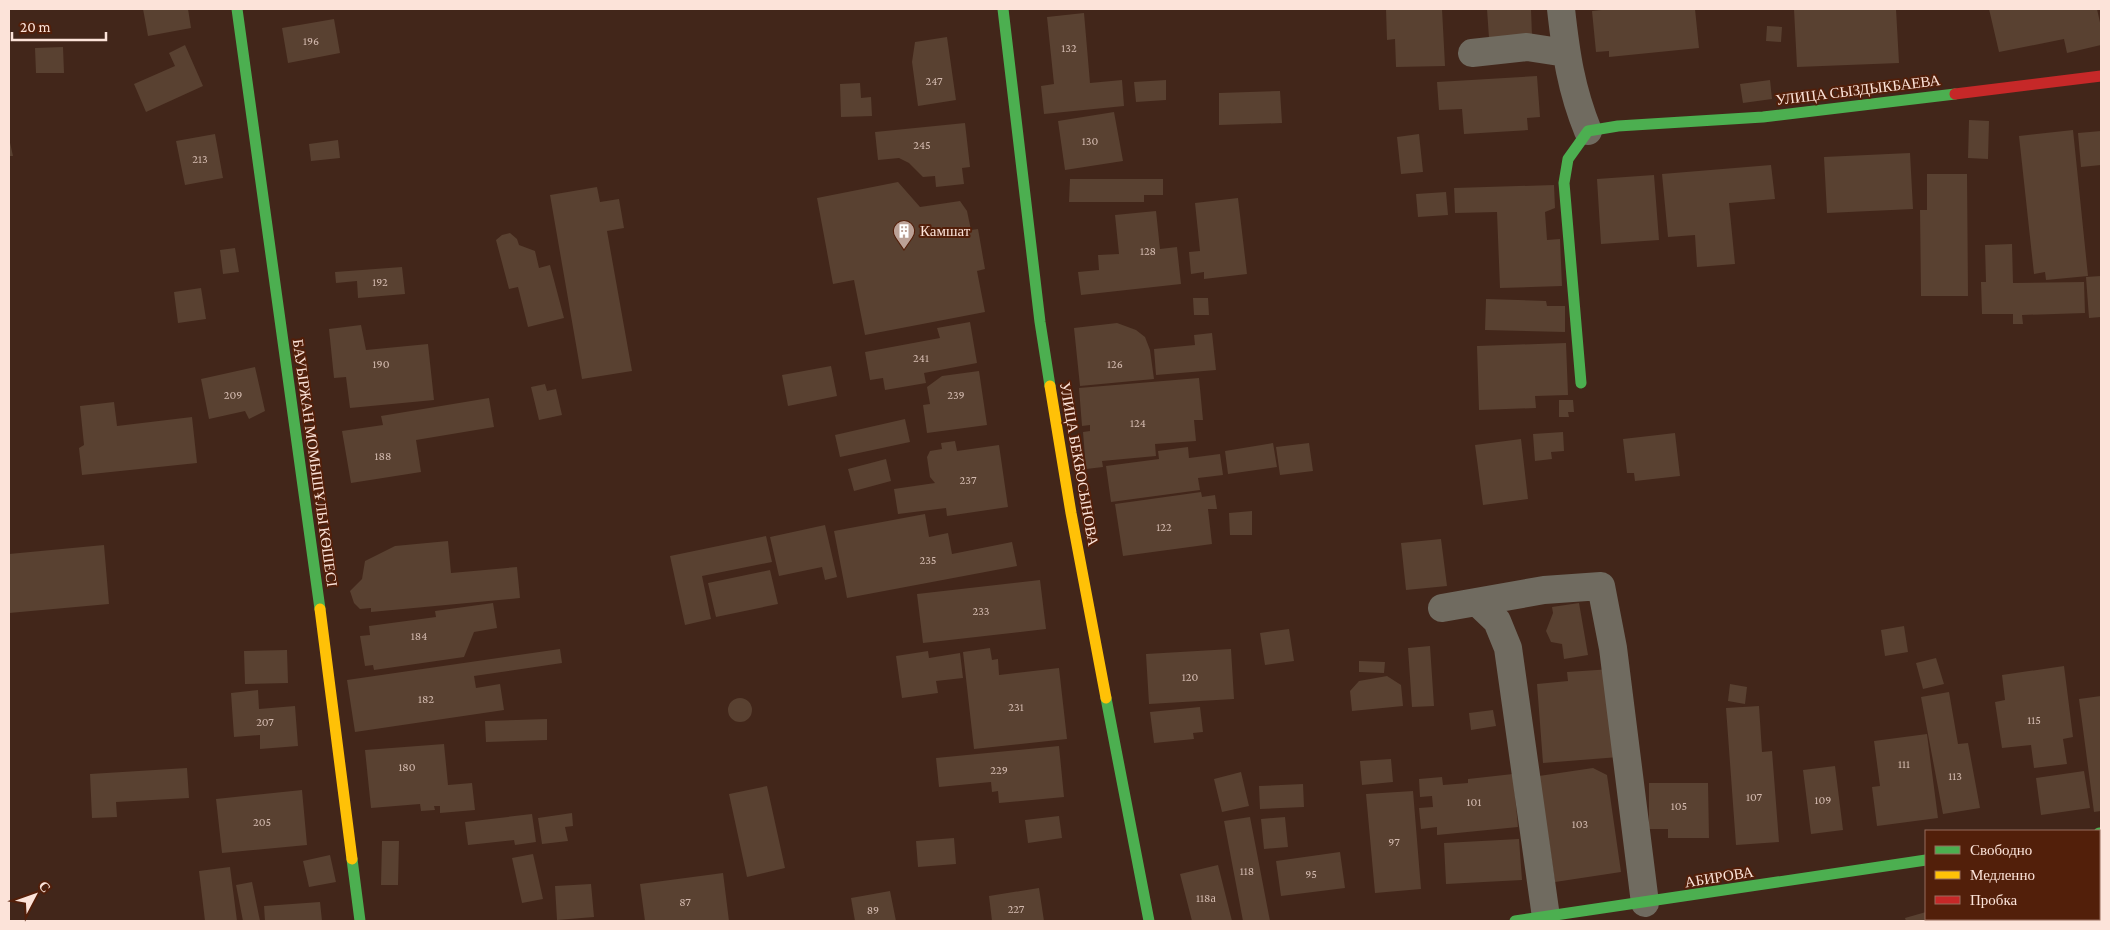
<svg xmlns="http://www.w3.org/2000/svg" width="2110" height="930" font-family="'Crimson Pro',serif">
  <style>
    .building { fill: #594131 }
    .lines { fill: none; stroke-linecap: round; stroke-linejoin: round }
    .street { stroke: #706b60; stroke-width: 28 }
    .fast { stroke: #4caf50; stroke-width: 11 }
    .slow { stroke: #ffc107; stroke-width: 11 }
    .jam { stroke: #c62828; stroke-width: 11 }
    .labels { text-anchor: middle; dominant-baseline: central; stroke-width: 4; stroke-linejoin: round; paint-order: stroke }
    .number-label { font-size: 12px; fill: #d3baaf }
    .street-label { font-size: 15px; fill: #fce3d9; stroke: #521f0a }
    .poi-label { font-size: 15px; fill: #fce3d9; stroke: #521f0a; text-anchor: start }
  </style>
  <rect width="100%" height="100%" fill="#42261a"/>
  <path class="building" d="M 143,9 L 188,9 L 191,28 L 148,36 Z
    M 1386,9 L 1442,9 L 1445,66 L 1396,67 L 1395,39 L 1387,40 Z
    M 1487,9 L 1531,9 L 1532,36 L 1489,38 Z
    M 1611,9 L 1695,9 L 1699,48 L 1609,57 L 1609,51 L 1596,52 L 1592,11 Z
    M 1794,9 L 1896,9 L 1899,63 L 1797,67 Z
    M 1989,9 L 2097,9 L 2101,27 L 2101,45 L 2067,53 L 2064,39 L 1999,52 Z
    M 1084,13 L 1090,83 L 1122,80 L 1124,106 L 1044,114 L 1041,86 L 1054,84 L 1047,17 Z
    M 334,19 L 340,53 L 288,63 L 282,28 Z
    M 1767,26 L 1782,27 L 1781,42 L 1766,41 Z
    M 947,37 L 956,100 L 918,106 L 912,62 L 915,42 Z
    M 185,45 L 203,86 L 146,112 L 134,84 L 175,66 L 169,53 Z
    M 63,47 L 64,73 L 36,73 L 35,48 Z
    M 1537,76 L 1540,117 L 1527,118 L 1528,130 L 1464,134 L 1462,109 L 1439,110 L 1437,82 Z
    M 1166,80 L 1166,100 L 1136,102 L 1134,82 Z
    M 1770,80 L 1772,99 L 1743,103 L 1740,84 Z
    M 860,83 L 861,98 L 871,97 L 872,116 L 841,117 L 840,84 Z
    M 1280,91 L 1282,123 L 1219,125 L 1219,93 Z
    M 1114,112 L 1123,161 L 1065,170 L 1058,121 Z
    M 1969,120 L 1989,121 L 1988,159 L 1968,158 Z
    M 965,123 L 970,167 L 962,168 L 964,184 L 936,187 L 935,176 L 923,177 L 909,163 L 899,158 L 878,160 L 875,132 Z
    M 2073,130 L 2088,276 L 2046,280 L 2045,272 L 2034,274 L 2019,136 Z
    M 2101,131 L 2101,165 L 2081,167 L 2078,133 Z
    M 215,134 L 223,178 L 185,185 L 176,141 Z
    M 1419,134 L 1423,172 L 1401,174 L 1397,137 Z
    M 9,138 L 13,156 L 9,156 Z
    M 338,140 L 340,158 L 311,161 L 309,144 Z
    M 1910,153 L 1913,209 L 1827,213 L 1824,157 Z
    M 1771,165 L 1775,199 L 1729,203 L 1735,264 L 1697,267 L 1695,235 L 1668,237 L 1662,174 Z
    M 1927,174 L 1967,174 L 1968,296 L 1921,296 L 1920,210 L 1927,210 Z
    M 1654,175 L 1659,240 L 1601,244 L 1597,179 Z
    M 1070,179 L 1163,179 L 1163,195 L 1144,195 L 1144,202 L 1069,202 Z
    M 898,182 L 920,207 L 960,201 L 967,211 L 971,230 L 978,229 L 985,269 L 977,271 L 985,312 L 865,335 L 854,280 L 833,284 L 817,198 Z
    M 1554,185 L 1555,208 L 1545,212 L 1547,240 L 1560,239 L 1562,286 L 1500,288 L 1497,212 L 1455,213 L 1454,188 Z
    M 597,187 L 600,202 L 619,199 L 624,228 L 607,231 L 632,371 L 582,379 L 550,195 Z
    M 1446,192 L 1448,215 L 1418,217 L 1416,194 Z
    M 1238,198 L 1247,274 L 1204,279 L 1204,272 L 1191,274 L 1189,252 L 1200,251 L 1195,203 Z
    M 1156,211 L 1160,249 L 1177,247 L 1181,284 L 1081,295 L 1078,272 L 1099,270 L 1098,255 L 1119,254 L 1115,215 Z
    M 510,233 L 517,239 L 519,245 L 535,251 L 539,268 L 550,265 L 564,318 L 528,327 L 518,287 L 509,289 L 496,240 L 502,235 Z
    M 2012,244 L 2013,283 L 2084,282 L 2085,313 L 2022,315 L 2023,324 L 2013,324 L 2013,314 L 1982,314 L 1981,282 L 1986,282 L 1985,245 Z
    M 235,248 L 239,272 L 223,274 L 220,250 Z
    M 402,267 L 405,294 L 358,298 L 357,281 L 336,283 L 335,272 Z
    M 2101,276 L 2101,317 L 2089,318 L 2086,277 Z
    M 201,288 L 206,319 L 178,323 L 174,292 Z
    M 1193,298 L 1208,298 L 1209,315 L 1194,315 Z
    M 1486,299 L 1546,301 L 1547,306 L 1565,306 L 1565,332 L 1485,330 Z
    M 970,322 L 977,363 L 924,373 L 926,383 L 885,390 L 883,378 L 870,380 L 865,352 L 940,338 L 937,328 Z
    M 1117,323 L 1136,330 L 1145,337 L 1150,350 L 1154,379 L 1080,386 L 1074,328 Z
    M 361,325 L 366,350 L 428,344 L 434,400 L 350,408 L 346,377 L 334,378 L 329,329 Z
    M 1212,333 L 1216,370 L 1156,375 L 1154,349 L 1195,345 L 1194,335 Z
    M 1566,343 L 1568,395 L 1535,396 L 1536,408 L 1479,410 L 1477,346 Z
    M 831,366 L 837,396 L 788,406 L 782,375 Z
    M 255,367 L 265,411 L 249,419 L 245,411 L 209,419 L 201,379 Z
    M 979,371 L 987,425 L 927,433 L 923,405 L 930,404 L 927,387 L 942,376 Z
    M 1199,378 L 1203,420 L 1194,420 L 1196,441 L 1155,444 L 1156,456 L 1102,461 L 1103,467 L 1086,469 L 1083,432 L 1090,431 L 1090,425 L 1082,426 L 1079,388 Z
    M 545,384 L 547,391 L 556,389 L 562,415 L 539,420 L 531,387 Z
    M 489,398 L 494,427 L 416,440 L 421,472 L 351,483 L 342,431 L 383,425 L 381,416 Z
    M 1559,400 L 1573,400 L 1574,412 L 1568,412 L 1569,417 L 1559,417 Z
    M 114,402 L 117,426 L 192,417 L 197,463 L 82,475 L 79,448 L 84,445 L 80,406 Z
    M 905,419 L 910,442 L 840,457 L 835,435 Z
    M 1563,432 L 1564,451 L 1551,452 L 1552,459 L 1535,461 L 1533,434 Z
    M 1675,433 L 1680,476 L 1635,481 L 1634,473 L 1627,473 L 1623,439 Z
    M 1521,439 L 1528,499 L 1483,505 L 1475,445 Z
    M 955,441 L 957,451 L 999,445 L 1008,507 L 947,516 L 946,508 L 898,514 L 894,489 L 935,483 L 930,477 L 927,457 L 930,451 L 942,449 L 941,443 Z
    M 1273,443 L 1277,467 L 1228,474 L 1225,451 Z
    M 1309,443 L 1313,471 L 1280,475 L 1276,447 Z
    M 1188,447 L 1189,458 L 1220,454 L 1223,475 L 1198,478 L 1200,490 L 1111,502 L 1106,466 L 1159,459 L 1158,451 Z
    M 886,459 L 891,481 L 854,491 L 848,469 Z
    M 1201,492 L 1202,497 L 1215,495 L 1217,509 L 1208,509 L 1212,544 L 1123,556 L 1115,504 Z
    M 1252,511 L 1252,535 L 1230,535 L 1229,513 Z
    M 925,514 L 929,537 L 948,533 L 952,554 L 1012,542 L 1017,566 L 847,598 L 834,531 Z
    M 825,525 L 837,577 L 825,580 L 822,567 L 779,576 L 770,537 Z
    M 766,536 L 772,562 L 702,576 L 711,619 L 685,625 L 670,556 Z
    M 1441,539 L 1447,586 L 1406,590 L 1401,543 Z
    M 448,541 L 451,573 L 517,567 L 520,598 L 371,612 L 371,608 L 360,609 L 354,603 L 350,591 L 362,579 L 365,561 L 395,546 Z
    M 104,545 L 109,604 L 9,613 L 9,554 Z
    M 770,570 L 778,604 L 716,617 L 708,583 Z
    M 1040,580 L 1046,629 L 923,643 L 917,594 Z
    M 493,603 L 497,628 L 474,632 L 464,657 L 374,670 L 373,665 L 365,666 L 360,636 L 370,635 L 369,626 L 436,617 L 435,611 Z
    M 1579,603 L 1588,655 L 1564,659 L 1562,644 L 1551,642 L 1546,631 L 1553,613 L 1552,607 Z
    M 1904,626 L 1908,652 L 1885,656 L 1881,630 Z
    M 1289,629 L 1294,661 L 1265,665 L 1260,633 Z
    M 1430,646 L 1434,706 L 1412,707 L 1408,648 Z
    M 990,648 L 992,660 L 998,659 L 999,675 L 1059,668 L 1067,739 L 974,749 L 963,652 Z
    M 560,649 L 562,663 L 474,676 L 476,688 L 500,684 L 504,710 L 355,732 L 347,680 Z
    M 1231,649 L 1234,699 L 1149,704 L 1146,654 Z
    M 287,650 L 288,683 L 245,684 L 244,651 Z
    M 928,651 L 929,658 L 960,653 L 963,678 L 936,681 L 938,693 L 902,698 L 896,656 Z
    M 1936,658 L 1944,684 L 1923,689 L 1916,663 Z
    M 1359,661 L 1385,662 L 1384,673 L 1359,672 Z
    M 2064,666 L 2073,737 L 2063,739 L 2067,764 L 2034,768 L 2031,745 L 2002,748 L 1995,702 L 2005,700 L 2002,675 Z
    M 1612,669 L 1619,757 L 1543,763 L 1537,684 L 1568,681 L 1567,672 Z
    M 1387,676 L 1401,685 L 1403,706 L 1352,711 L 1350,691 L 1359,681 Z
    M 1730,684 L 1747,687 L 1745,704 L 1728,701 Z
    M 258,690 L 259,709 L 295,706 L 298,746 L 260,749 L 260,735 L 234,737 L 231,693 Z
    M 1949,692 L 1958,744 L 1968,743 L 1980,808 L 1943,814 L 1921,697 Z
    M 2101,696 L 2101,811 L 2094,812 L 2079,699 Z
    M728 710a12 12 0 1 1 24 0a12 12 0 1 1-24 0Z
    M 1759,706 L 1762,752 L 1772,751 L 1779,842 L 1736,845 L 1726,708 Z
    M 1200,707 L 1203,732 L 1193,733 L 1194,739 L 1154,743 L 1150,712 Z
    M 1493,710 L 1496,726 L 1471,730 L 1469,713 Z
    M 547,719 L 547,740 L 486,742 L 485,721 Z
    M 1927,734 L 1938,818 L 1877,826 L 1872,787 L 1880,786 L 1874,741 Z
    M 444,744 L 448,785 L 472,783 L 475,810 L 440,813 L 440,806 L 434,806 L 435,810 L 421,811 L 420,804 L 371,808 L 365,750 Z
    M 1059,746 L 1064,797 L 999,803 L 998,791 L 992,792 L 991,782 L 939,787 L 936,758 Z
    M 1391,759 L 1393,782 L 1362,785 L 1360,761 Z
    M 1835,766 L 1843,830 L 1811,834 L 1803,770 Z
    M 187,768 L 189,798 L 116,802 L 117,817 L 92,818 L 90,774 Z
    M 1593,768 L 1607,775 L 1621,872 L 1555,882 L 1539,776 Z
    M 2084,771 L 2090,808 L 2041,815 L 2036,778 Z
    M 1241,772 L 1249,806 L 1222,812 L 1214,779 Z
    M 1513,774 L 1518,827 L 1437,835 L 1437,827 L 1421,829 L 1419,808 L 1433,807 L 1432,796 L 1420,797 L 1419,779 L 1442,777 L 1443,785 L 1468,783 L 1468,779 Z
    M 1649,783 L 1708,783 L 1709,838 L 1668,838 L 1668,829 L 1649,829 Z
    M 1303,784 L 1304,807 L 1260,809 L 1259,786 Z
    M 767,786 L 785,868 L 747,877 L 729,794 Z
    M 302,790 L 307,845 L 222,853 L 216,799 Z
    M 1413,791 L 1421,889 L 1375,893 L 1366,794 Z
    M 572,813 L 573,826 L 565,827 L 568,841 L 542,844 L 538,818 Z
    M 532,814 L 536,842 L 515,845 L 514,840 L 468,845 L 465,822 Z
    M 1059,816 L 1062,838 L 1028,843 L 1025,820 Z
    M 1250,817 L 1270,921 L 1243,921 L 1224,821 Z
    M 1285,817 L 1288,847 L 1264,849 L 1261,819 Z
    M 954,838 L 956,864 L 918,867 L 916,841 Z
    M 1519,839 L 1522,880 L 1446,884 L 1444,843 Z
    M 382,841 L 399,841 L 398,885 L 381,885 Z
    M 1340,852 L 1345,888 L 1281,896 L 1276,861 Z
    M 533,854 L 543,899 L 522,903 L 512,858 Z
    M 330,855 L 336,882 L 309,887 L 303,861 Z
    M 1218,865 L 1232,921 L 1192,921 L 1180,874 Z
    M 230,867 L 237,921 L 205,921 L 199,871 Z
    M 723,873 L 729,921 L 645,921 L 640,884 Z
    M 252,882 L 260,921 L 243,921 L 236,885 Z
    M 591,884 L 594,917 L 557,920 L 555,886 Z
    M 1039,888 L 1044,921 L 992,921 L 989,896 Z
    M 890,891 L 896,921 L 855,921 L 851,898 Z
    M 320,902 L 322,921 L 265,921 L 264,906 Z
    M 1926,912 L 1926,919 L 1936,919 L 1937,921 L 1906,921 L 1905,918 Z"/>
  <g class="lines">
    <path class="street" d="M 1561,9 C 1566,54 1571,89 1588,131
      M 1472,53 L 1527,47 L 1566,53
      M 1477,602 L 1497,621 L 1508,648 L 1546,917
      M 1442,608 L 1544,590 L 1601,586 L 1613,648 L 1645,903"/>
    <path class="fast" d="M 237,9 L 320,609
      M 1003,9 L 1040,322 L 1050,386
      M 1581,383 L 1564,183 L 1568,159 L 1588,131 L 1618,126 L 1763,117 L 1955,94
      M 1106,698 L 1149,921
      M 2099,833 L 2101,833
      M 352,859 L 360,921
      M 1515,921 L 1926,860"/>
    <path class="slow" d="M 1050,386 L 1071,513 L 1106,698
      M 320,609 L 352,859"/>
    <path class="jam" d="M 1955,94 L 2101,76"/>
  </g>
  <defs>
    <g id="building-pin" transform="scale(1.125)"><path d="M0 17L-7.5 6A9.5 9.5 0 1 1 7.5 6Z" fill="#bba196" stroke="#521f0a"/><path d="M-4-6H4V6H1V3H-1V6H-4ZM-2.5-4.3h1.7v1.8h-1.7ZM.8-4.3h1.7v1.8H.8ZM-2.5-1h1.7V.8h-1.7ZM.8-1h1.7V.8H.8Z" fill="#fff"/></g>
  </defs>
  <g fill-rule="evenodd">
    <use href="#building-pin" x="904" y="231"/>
  </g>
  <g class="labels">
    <g class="number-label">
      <text x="311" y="41">196</text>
      <text x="1069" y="48">132</text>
      <text x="934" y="81">247</text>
      <text x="1090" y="141">130</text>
      <text x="922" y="145">245</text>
      <text x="200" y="159">213</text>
      <text x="1148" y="251">128</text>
      <text x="380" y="282">192</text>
      <text x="921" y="358">241</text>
      <text x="381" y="364">190</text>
      <text x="1115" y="364">126</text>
      <text x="233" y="395">209</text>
      <text x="956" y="395">239</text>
      <text x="1138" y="423">124</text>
      <text x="383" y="456">188</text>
      <text x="968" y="480">237</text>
      <text x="1164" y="527">122</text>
      <text x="928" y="560">235</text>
      <text x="981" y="611">233</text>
      <text x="419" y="636">184</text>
      <text x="1190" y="677">120</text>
      <text x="426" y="699">182</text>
      <text x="1016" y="707">231</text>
      <text x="2034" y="720">115</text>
      <text x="265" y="722">207</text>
      <text x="1904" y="764">111</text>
      <text x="407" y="767">180</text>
      <text x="999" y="770">229</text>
      <text x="1955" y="776">113</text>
      <text x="1754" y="797">107</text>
      <text x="1823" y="800">109</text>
      <text x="1474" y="802">101</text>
      <text x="1679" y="806">105</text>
      <text x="262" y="822">205</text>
      <text x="1580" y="824">103</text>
      <text x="1394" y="842">97</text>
      <text x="1247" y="871">118</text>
      <text x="1311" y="874">95</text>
      <text x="1206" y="898">118а</text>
      <text x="685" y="902">87</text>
      <text x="1016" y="909">227</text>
      <text x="873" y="910">89</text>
    </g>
    <g class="street-label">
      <text transform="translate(1858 90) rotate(-7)">УЛИЦА СЫЗДЫКБАЕВА</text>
      <text transform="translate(315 463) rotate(82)">БАУЫРЖАН МОМЫШҰЛЫ КӨШЕСІ</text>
      <text transform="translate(1079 464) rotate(80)">УЛИЦА БЕКБОСЫНОВА</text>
      <text transform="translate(1719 877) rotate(-9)">АБИРОВА</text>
    </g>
    <g class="poi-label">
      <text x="920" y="231">Камшат</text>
    </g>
  </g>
  <rect width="2110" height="930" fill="none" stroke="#fce3d9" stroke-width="20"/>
  <rect x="1925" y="830" width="175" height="90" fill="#521f0a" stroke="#966d5d"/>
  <rect x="1935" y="846" width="25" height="8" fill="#4caf50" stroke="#966d5d"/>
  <text x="1970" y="855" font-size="15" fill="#fce3d9">Свободно</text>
  <rect x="1935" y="871" width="25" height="8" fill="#ffc107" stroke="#966d5d"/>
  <text x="1970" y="880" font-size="15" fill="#fce3d9">Медленно</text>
  <rect x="1935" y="896" width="25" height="8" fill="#c62828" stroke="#966d5d"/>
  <text x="1970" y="905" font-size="15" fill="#fce3d9">Пробка</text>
  <g transform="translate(35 895) rotate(49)" stroke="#521f0a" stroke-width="4" paint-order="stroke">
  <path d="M0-4L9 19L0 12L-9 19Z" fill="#fce3d9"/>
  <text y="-8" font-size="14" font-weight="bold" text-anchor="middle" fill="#fce3d9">С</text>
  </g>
  <path d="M12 32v8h94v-8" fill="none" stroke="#fce3d9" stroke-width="2.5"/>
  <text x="20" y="32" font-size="15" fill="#fce3d9" stroke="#521f0a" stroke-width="4" paint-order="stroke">20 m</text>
</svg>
